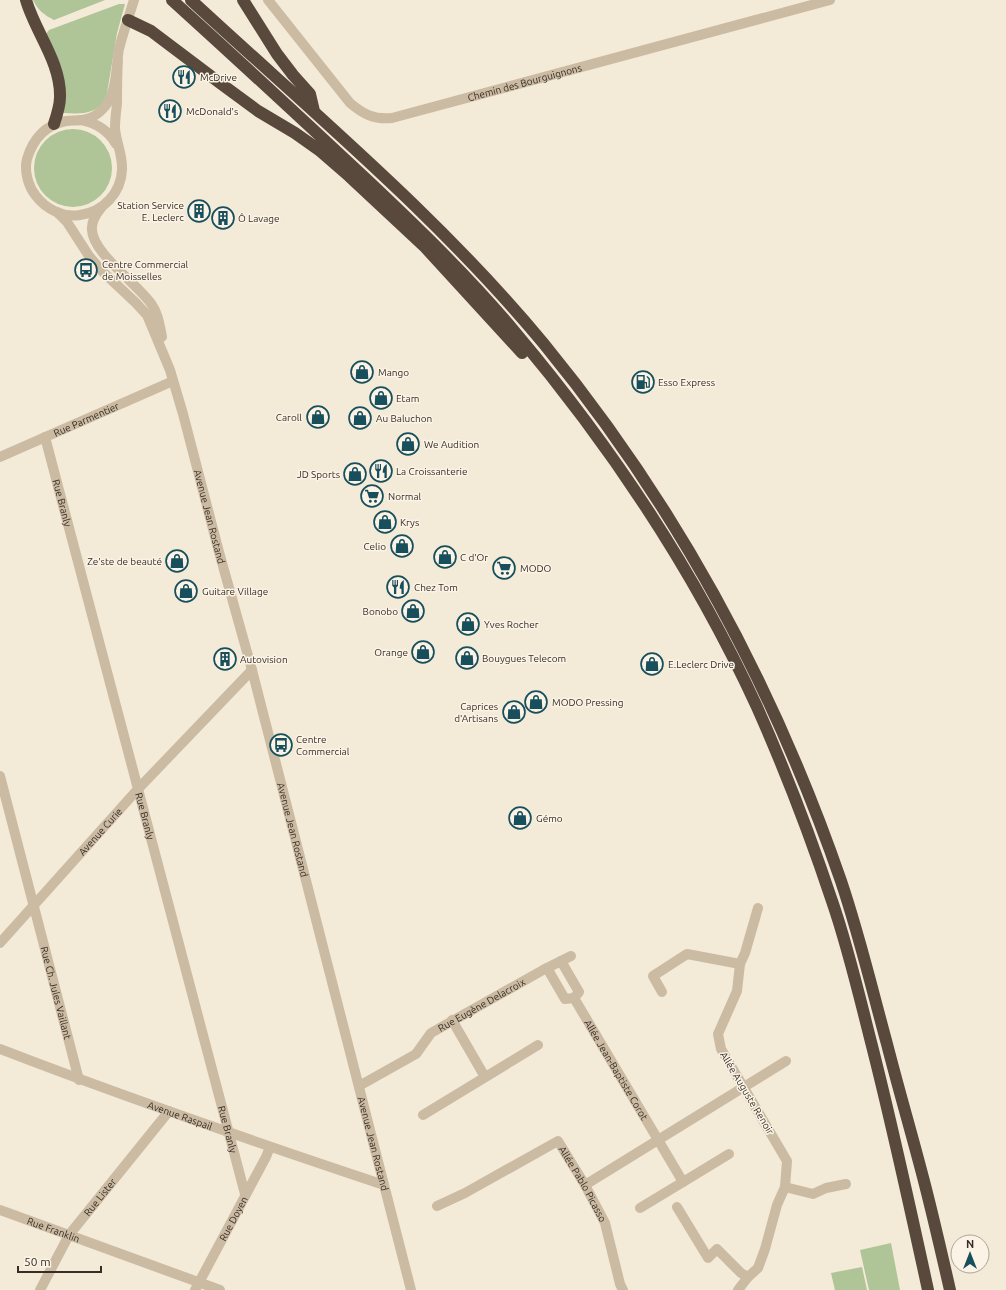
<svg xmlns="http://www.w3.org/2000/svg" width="1006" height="1290" font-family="Ubuntu,sans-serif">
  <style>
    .grass { fill: #afc497 }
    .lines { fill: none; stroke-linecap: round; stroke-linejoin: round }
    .minor { stroke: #ccbba3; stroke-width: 10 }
    .highway { stroke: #59483c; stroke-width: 12 }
    .labels { text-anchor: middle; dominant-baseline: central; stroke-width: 3; stroke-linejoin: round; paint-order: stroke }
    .poi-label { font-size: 10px; fill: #372d26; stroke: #fbf3e5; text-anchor: start }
    .street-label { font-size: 10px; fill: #372d26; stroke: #fbf3e5 }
  </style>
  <rect width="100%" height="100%" fill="#f3ead8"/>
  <path class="grass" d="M 33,0 L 105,0 L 54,20 C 44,15 38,10 33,0 Z
    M 119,4 L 125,4 L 117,33 L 106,99 C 95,115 81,114 63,113 L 46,34 L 49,30 Z
    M34 168a39 39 0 1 1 78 0a39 39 0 1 1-78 0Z
    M 891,1243 L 900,1290 L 869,1290 L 860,1250 Z
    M 862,1267 L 867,1290 L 835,1290 L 831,1273 Z"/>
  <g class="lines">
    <g class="minor">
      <path id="s1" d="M 268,0 L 350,103 C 363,114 374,120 392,118 L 830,0"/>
      <path d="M 118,59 C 117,74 117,89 117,104 C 116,112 115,120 115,128 C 116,142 123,156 122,170 C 121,193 103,212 80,215 C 63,218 46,209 36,196 C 28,186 24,171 27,159 C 33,139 45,125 66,121 C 71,120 76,121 81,120 C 92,119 102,112 108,102 C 117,87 116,66 119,49 C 123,33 129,16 134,0"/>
      <path d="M 81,120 C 97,123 108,130 116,144"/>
      <path d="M 101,208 C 96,214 91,221 92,230 C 93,254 139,285 152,305 C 158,314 160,326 162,337"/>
      <path id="s2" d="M 57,212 L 67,222 L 89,256 L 102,271 L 136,303 L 147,315 L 170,370 L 183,414 L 219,552 L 252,670 L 411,1290"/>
      <path id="s3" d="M 45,437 L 245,1194"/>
      <path id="s4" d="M 0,457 L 173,381"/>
      <path id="s5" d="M 0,776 L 79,1080"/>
      <path id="s6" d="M 0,943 L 138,789 L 252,670"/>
      <path id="s7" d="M 561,961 L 579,992 L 574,998 L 683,1182 L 640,1208"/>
      <path d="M 547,968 L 565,999 L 574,998"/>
      <path d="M 662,992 L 653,976 L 687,954 L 740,964"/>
      <path d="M 452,1020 L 485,1077"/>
      <path id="s8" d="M 0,1049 C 127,1098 255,1142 384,1185"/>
      <path id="s9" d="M 359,1086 L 416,1054 L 431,1033 L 543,970 L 571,956"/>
      <path d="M 423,1115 L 538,1045"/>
      <path d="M 683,1182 L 729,1154"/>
      <path d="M 585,1185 L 786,1061"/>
      <path d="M 785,1187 L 813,1194 L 826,1188 L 846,1184"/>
      <path id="s10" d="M 437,1206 L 465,1193 L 558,1141 L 585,1185 L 605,1223 L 620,1284 L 623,1290"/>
      <path d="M 677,1207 L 708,1258 L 717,1249 L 741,1273 L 748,1277"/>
      <path id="s11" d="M 0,1210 L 220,1290"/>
      <path id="s12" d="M 40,1290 L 69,1235 L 169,1111"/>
      <path id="s13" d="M 195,1290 L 266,1157 L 270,1147"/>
      <path d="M 738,1290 L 748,1277 L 758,1268 L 765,1249 L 777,1205 L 785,1187 L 787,1161 L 721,1049 L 718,1034 L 737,991 L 740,964 L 745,953 L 758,908"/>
    </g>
    <path class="highway" d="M 26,0 C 35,32 61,62 60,97 C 60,106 57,115 54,124
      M 172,0 C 237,59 301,118 365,178 C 417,227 469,277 515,332 C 611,446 695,572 757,707 C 785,770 810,835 832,901 C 848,947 859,995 871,1042 C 892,1124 910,1207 928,1290
      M 191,0 C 312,112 439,217 544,344 C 676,505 773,684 841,881 C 859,934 872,989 887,1044 C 899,1091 913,1138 925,1185 C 934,1220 942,1255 950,1290
      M 243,0 L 277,54 L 293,75 L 310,94 L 314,111
      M 128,20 L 151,31 L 220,83 L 258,111 L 295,133 L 319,150 L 349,176 L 424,246 L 522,353"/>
  </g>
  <defs>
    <g id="restaurant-ring" transform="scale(1.15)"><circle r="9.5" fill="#fbf3e5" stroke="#184f5c" stroke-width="1.5"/><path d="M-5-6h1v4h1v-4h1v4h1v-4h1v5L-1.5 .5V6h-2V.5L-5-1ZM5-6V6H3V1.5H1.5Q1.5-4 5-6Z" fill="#184f5c"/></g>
    <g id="building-ring" transform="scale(1.15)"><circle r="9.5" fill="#fbf3e5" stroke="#184f5c" stroke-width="1.5"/><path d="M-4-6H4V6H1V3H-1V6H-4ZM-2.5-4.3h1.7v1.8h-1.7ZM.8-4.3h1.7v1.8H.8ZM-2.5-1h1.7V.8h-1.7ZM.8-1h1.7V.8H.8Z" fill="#184f5c"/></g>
    <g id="bus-ring" transform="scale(1.15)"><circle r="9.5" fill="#fbf3e5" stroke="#184f5c" stroke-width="1.5"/><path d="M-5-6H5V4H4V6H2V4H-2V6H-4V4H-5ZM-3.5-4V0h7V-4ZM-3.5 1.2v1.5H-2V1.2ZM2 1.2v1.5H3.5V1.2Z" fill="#184f5c"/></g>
    <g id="shop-ring" transform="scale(1.15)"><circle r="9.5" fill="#fbf3e5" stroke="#184f5c" stroke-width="1.5"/><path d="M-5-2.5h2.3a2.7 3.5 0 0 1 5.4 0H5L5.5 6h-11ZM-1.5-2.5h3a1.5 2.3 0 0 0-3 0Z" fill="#184f5c"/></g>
    <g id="fuel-ring" transform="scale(1.15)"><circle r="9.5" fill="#fbf3e5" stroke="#184f5c" stroke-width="1.5"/><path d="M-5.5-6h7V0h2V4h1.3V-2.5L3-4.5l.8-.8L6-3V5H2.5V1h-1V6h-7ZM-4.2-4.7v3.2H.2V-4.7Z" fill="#184f5c"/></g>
    <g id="supermarket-ring" transform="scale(1.15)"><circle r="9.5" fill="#fbf3e5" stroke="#184f5c" stroke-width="1.5"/><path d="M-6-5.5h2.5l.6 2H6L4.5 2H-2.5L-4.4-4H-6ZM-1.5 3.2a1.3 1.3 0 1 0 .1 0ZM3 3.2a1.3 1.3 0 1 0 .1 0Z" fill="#184f5c"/></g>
  </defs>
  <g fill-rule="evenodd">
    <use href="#restaurant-ring" x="184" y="77"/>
    <use href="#restaurant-ring" x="170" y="111"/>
    <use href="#building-ring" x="199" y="211"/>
    <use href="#building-ring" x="223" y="218"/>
    <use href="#bus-ring" x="86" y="270"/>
    <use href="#shop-ring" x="362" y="372"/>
    <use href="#fuel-ring" x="643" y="382"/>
    <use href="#shop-ring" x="381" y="398"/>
    <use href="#shop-ring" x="318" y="417"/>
    <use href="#shop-ring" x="360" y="418"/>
    <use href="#shop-ring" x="408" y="444"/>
    <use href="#restaurant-ring" x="381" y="471"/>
    <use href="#shop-ring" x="355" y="474"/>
    <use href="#supermarket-ring" x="372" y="496"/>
    <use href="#shop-ring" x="385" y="522"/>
    <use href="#shop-ring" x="402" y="546"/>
    <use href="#shop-ring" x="445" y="557"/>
    <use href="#shop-ring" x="177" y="561"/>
    <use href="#supermarket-ring" x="504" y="568"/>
    <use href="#restaurant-ring" x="398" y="587"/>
    <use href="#shop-ring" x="186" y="591"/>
    <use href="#shop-ring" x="413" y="611"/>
    <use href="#shop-ring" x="468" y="624"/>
    <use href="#shop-ring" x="423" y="652"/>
    <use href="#shop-ring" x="467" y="658"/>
    <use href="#building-ring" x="225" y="659"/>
    <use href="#shop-ring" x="652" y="664"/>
    <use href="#shop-ring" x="536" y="702"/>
    <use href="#shop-ring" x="514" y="712"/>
    <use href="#bus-ring" x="281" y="745"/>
    <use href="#shop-ring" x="520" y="818"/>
  </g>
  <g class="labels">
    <g class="poi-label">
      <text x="200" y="77">McDrive</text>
      <text x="186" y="111">McDonald's</text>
      <text x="184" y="205" text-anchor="end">Station Service<tspan x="184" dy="12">E. Leclerc</tspan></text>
      <text x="238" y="218">Ô Lavage</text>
      <text x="102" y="264">Centre Commercial<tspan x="102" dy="12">de Moisselles</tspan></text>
      <text x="378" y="372">Mango</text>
      <text x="658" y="382">Esso Express</text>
      <text x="396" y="398">Etam</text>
      <text x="302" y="417" text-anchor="end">Caroll</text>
      <text x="376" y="418">Au Baluchon</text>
      <text x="424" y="444">We Audition</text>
      <text x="396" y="471">La Croissanterie</text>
      <text x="340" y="474" text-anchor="end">JD Sports</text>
      <text x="388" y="496">Normal</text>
      <text x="400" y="522">Krys</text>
      <text x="386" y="546" text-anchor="end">Celio</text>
      <text x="460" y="557">C d'Or</text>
      <text x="162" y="561" text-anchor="end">Ze'ste de beauté</text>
      <text x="520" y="568">MODO</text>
      <text x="414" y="587">Chez Tom</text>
      <text x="202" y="591">Guitare Village</text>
      <text x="398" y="611" text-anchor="end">Bonobo</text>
      <text x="484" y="624">Yves Rocher</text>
      <text x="408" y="652" text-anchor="end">Orange</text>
      <text x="482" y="658">Bouygues Telecom</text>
      <text x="240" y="659">Autovision</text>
      <text x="668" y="664">E.Leclerc Drive</text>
      <text x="552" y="702">MODO Pressing</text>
      <text x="498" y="706" text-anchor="end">Caprices<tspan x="498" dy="12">d'Artisans</tspan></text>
      <text x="296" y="739">Centre<tspan x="296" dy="12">Commercial</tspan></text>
      <text x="536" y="818">Gémo</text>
    </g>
    <g class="street-label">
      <text stroke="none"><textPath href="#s1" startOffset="315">Chemin des Bourguignons</textPath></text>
      <text stroke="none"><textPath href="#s4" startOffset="94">Rue Parmentier</textPath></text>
      <text stroke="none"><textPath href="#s3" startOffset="68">Rue Branly</textPath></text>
      <text stroke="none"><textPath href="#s2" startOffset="349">Avenue Jean Rostand</textPath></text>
      <text stroke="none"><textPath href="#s3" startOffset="392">Rue Branly</textPath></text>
      <text stroke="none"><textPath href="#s2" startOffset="673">Avenue Jean Rostand</textPath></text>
      <text stroke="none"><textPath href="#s6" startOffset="150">Avenue Curie</textPath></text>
      <text stroke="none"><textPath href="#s5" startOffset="224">Rue Ch. Jules Vaillant</textPath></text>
      <text stroke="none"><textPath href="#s9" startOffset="149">Rue Eugène Delacroix</textPath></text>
      <text stroke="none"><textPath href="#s7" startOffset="127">Allée Jean-Baptiste Corot</textPath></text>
      <text transform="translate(747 1093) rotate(59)">Allée Auguste Renoir</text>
      <text stroke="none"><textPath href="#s8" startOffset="192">Avenue Raspail</textPath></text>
      <text stroke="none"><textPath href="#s3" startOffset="716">Rue Branly</textPath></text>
      <text stroke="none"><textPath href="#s2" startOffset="997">Avenue Jean Rostand</textPath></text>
      <text stroke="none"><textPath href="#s10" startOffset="187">Allée Pablo Picasso</textPath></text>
      <text stroke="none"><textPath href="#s12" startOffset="111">Rue Lister</textPath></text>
      <text stroke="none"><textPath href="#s13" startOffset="81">Rue Doyen</textPath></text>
      <text stroke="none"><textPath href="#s11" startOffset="57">Rue Franklin</textPath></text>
    </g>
  </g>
  <g transform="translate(970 1254)"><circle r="19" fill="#fbf3e5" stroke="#ada499"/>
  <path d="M0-3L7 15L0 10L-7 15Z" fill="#184f5c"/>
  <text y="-6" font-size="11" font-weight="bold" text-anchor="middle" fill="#372d26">N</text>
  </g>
  <path d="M18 1266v6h83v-6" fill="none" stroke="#372d26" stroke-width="2"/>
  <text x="24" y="1266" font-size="12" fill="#372d26" stroke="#fbf3e5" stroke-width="3" paint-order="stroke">50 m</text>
</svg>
